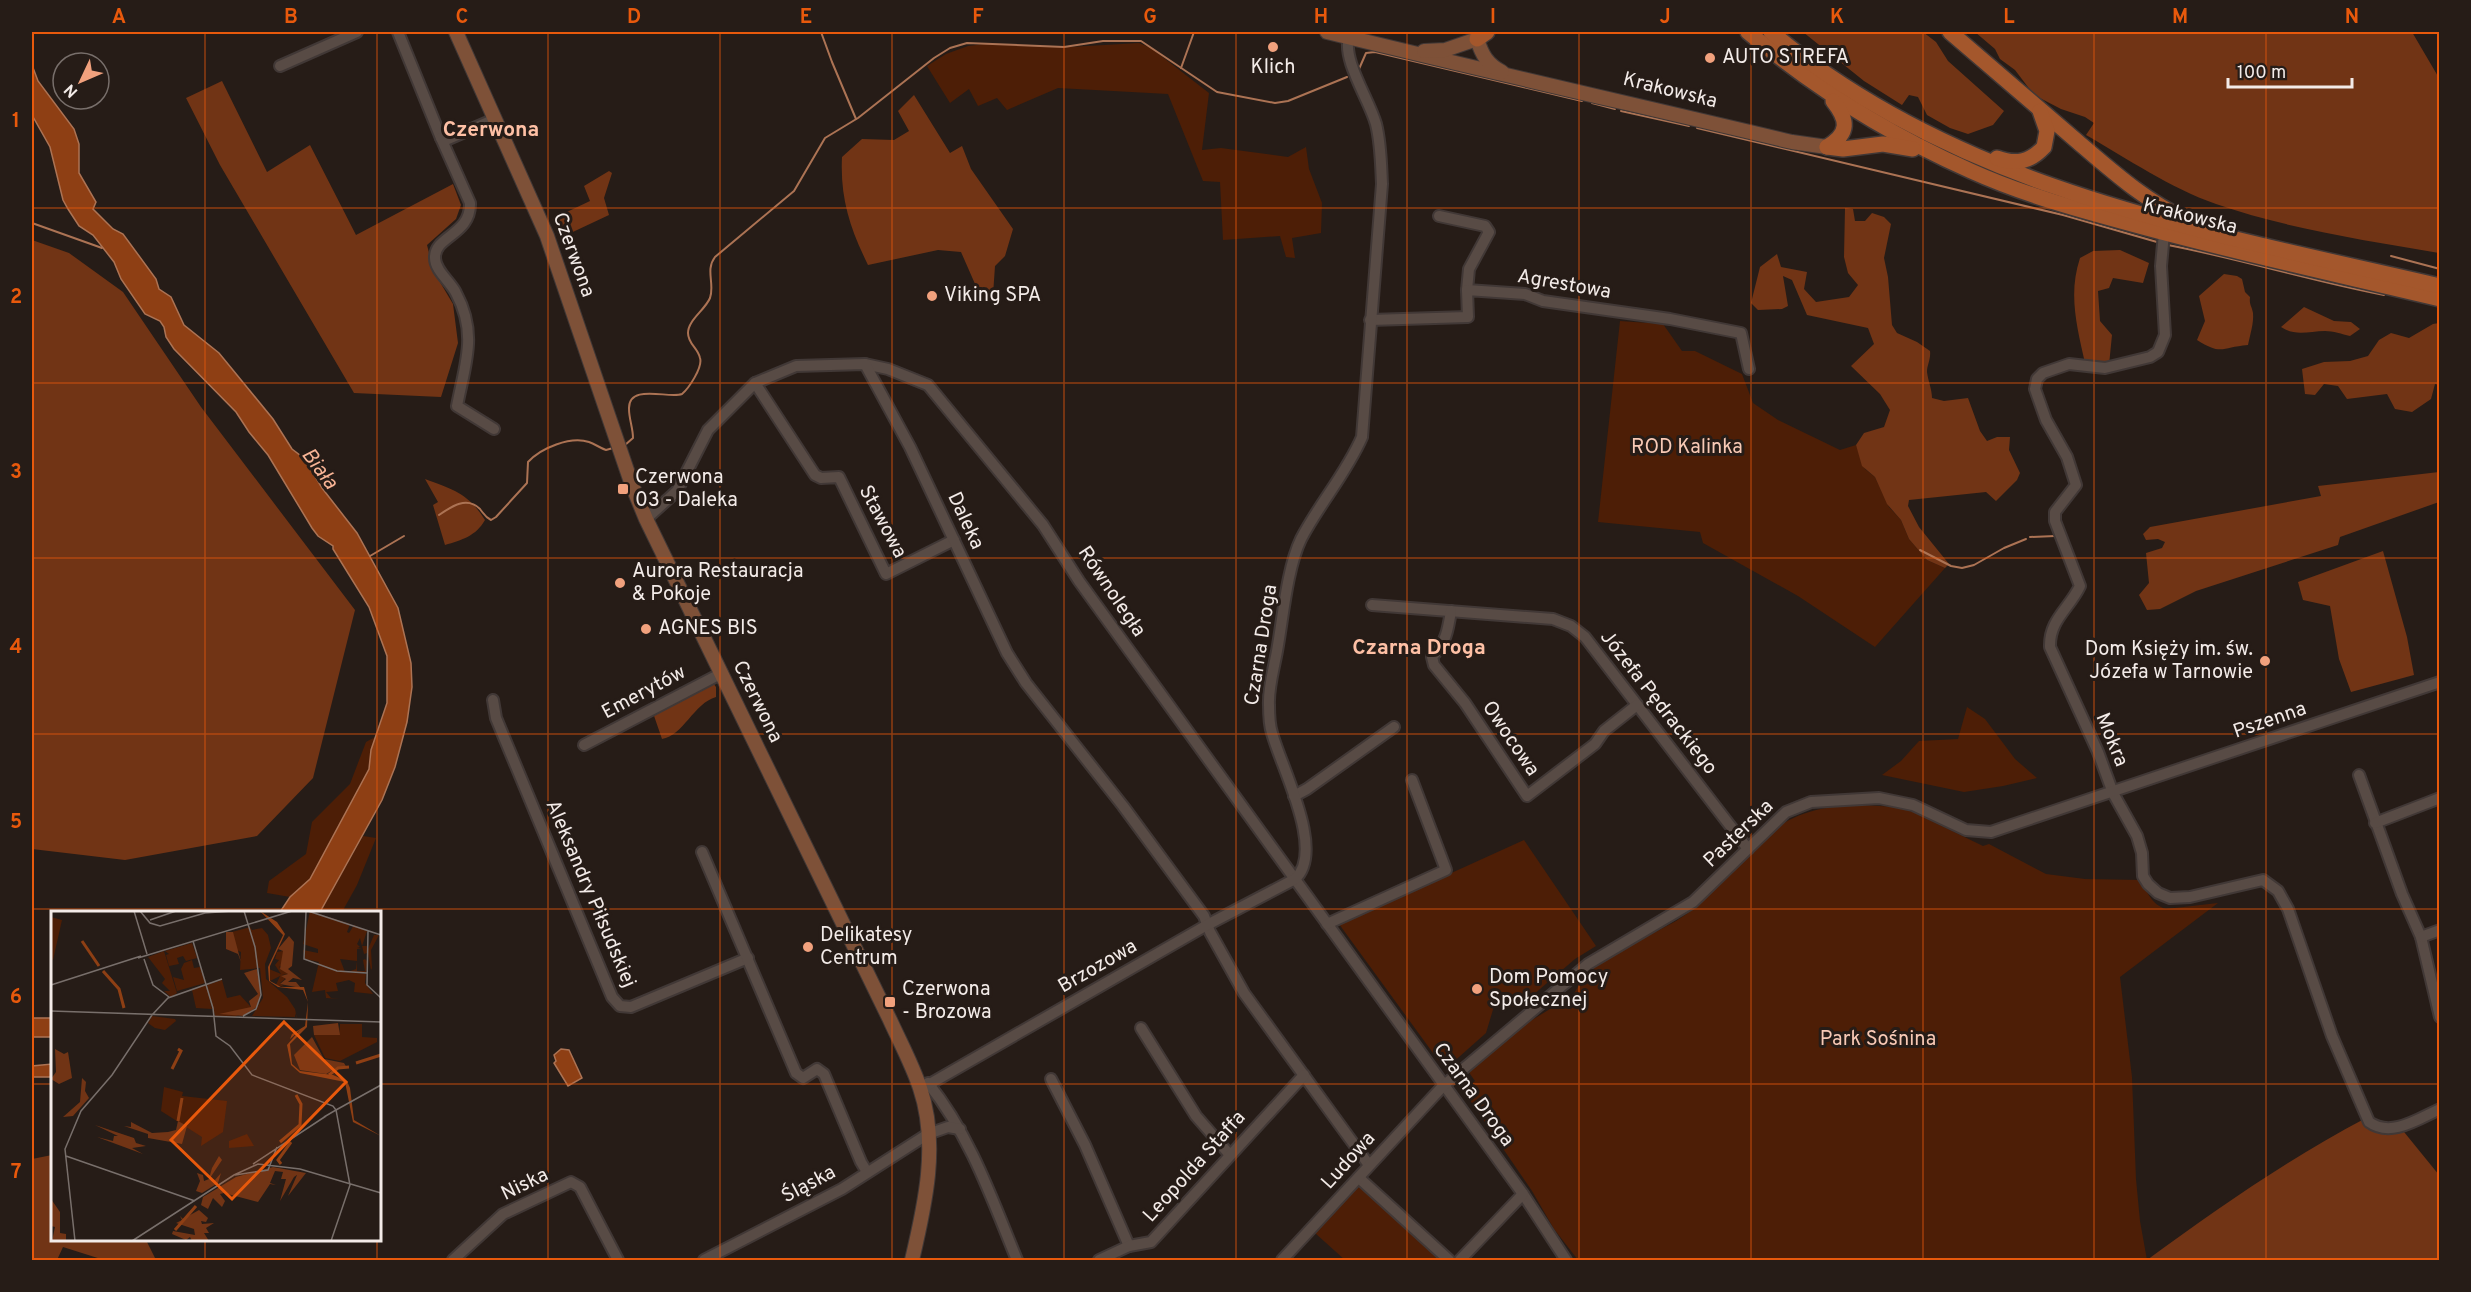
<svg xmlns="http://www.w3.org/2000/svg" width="2471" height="1292" font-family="Overpass,sans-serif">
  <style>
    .green { fill: #4d1e06 }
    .forest { fill: #713415 }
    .water { fill: #8e3f14; stroke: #ac7354; stroke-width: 1.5 }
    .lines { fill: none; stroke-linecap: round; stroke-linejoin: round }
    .stream { stroke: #ac7354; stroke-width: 2 }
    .street-casing { stroke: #413836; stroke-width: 14 }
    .secondary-casing { stroke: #413836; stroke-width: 16 }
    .primary-casing { stroke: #413836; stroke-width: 18 }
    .street { stroke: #584b45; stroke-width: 10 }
    .secondary { stroke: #7e5138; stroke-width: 14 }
    .primary { stroke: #a4572c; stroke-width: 15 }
    .grid { fill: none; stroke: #e8590c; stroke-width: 1.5; stroke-opacity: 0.55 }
    .poi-dot { fill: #f1a17d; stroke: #261c17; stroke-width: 2 }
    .labels { text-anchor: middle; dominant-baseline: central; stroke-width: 6; stroke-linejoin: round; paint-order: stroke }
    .poi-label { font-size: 20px; fill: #f3ebe8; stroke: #261c17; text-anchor: start }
    .street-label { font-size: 20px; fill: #f3ebe8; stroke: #261c17 }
    .park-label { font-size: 20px; fill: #f8c9b5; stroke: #261c17 }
    .neighbourhood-label { font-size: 21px; font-weight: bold; fill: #fec0a5; stroke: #261c17 }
    .water-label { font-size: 21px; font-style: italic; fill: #f8b495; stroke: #261c17 }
    .inset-river { fill: none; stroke: #8e3f14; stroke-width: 3 }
    .inset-road { fill: none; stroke: #786f6b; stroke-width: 1.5 }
    .view { fill: #e8590c; fill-opacity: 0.15; stroke: #e8590c; stroke-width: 3 }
    .inset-edge { fill: none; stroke: #f3ebe8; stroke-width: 3 }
    .neatline { fill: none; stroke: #e8590c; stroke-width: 2 }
    .grid-label { font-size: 20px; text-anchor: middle; font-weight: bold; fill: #e8590c }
  </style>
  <rect width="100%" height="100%" fill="#261c17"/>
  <!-- green -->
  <g class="green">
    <path d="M1139 43 1151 48 1209 93 1202 150 1221 148 1288 157 1306 147 1309 169 1322 203 1321 233 1292 238 1295 258 1286 257 1280 236 1223 240 1220 182 1203 181 1168 94 1058 88 1007 110 997 98 978 106 969 89 950 103 927 66 946 54 968 46 985 44 1070 47Z"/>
    <path d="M1620 321 1663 324 1682 351H1695L1742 374 1753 403 1778 420 1840 450 1856 445 1865 469 1875 477 1889 507 1901 520 1909 539 1927 560 1945 568 1875 647 1798 596 1703 543 1700 532 1598 522Z"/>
    <path d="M1967 707 1985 719 2015 759 2037 778 2003 786 1964 792 1882 775 1901 761 1919 741 1958 739Z"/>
    <path d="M375 737 369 769 347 811 310 879 290 897 267 893 269 881 306 854 312 822 350 784 366 742Z"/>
    <path d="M1862 805 1896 807 1913 812 1983 846 1989 844 2046 874 2085 879 2141 880C2147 892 2152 905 2166 909L2218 903 2120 977 2132 1077 2136 1179 2140 1221 2147 1260H1578L1554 1229 1532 1191 1463 1090 1475 1081 1468 1071 1527 1023 1573 995 1586 974 1609 957 1676 921 1697 907 1784 823C1810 808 1833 806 1862 805Z"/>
    <path d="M363 836 376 838 357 885 342 912H320Z"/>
    <path d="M1524 840 1596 946 1575 959 1518 1008 1495 1003 1486 1033 1450 1065 1441 1064 1339 924Z"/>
    <path d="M1359 1185 1442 1260H1345L1315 1233Z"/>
  </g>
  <!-- forest -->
  <g class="forest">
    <path d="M1803 32H1923L1936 42 1948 61 2004 111 1993 125 1968 134 1950 128 1927 115 1918 97 1909 95 1902 105 1864 81Z"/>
    <path d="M1975 32H2412L2439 78V253C2365 240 2288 229 2216 204 2170 188 2128 159 2086 135L2094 123 2085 117 2061 109 2034 95 2015 70 2000 59 1995 49Z"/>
    <path d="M222 81 267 172 310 145 356 235 453 184 461 205 456 219 427 245 434 272 453 304 458 343 441 397 354 393 220 165 186 98Z"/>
    <path d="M914 95 950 153 962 146 971 169 1013 229 1005 256 995 266 993 295 979 293 961 252 938 250 868 265C850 228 840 198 842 157L862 139 894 140 909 131 898 111Z"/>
    <path d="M609 171 612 173 604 198 609 215 560 238 552 219 590 201 584 186Z"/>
    <path d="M1845 208 1853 209 1855 221H1865L1872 213 1884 217 1891 224 1884 258 1888 277 1892 325 1897 333 1917 342 1930 351C1931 359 1927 365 1927 372 1928 381 1932 389 1932 398L1944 401 1968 398 1980 431 1987 441 1997 437H2010L2009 450 2020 473 2017 480 1996 501 1986 492 1909 500 1908 506 1919 527 1949 564 1945 568 1927 560 1909 539 1901 520 1887 504 1875 477 1862 466 1856 445 1864 433 1884 427 1890 410 1880 394 1851 366 1874 344 1868 328 1807 315 1792 280 1783 276 1788 306 1782 309 1758 310 1751 303 1760 267 1777 254 1781 267 1807 272 1804 289 1816 302 1849 297 1858 285 1848 273 1844 257Z"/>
    <path d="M32 240 69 253 123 292 201 407 355 610 313 778 257 836 125 860 32 849Z"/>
    <path d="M2120 250 2149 263 2143 283 2113 278 2109 288 2098 291 2100 321 2112 335 2109 365 2085 363C2077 327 2068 294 2080 258L2093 251Z"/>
    <path d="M2224 274 2237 276 2242 279 2245 292 2250 297C2249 305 2252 306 2253 313 2254 323 2250 335 2248 345 2222 347 2222 356 2197 340L2205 321 2199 296Z"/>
    <path d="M2304 307 2334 321 2351 322 2360 329 2350 336C2342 334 2333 331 2325 331 2309 331 2296 337 2281 327Z"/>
    <path d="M2439 323V385L2435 384 2431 399 2412 412 2395 409 2387 394 2347 399 2338 386 2324 384 2315 395 2305 394 2302 369 2324 362 2350 361 2368 356 2379 340 2391 333 2409 338 2433 324Z"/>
    <path d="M2439 472V502L2340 537 2338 545 2196 591 2160 609 2147 610 2139 595 2149 583 2146 553 2162 548 2165 542 2158 539 2146 540 2143 534 2150 527 2321 496 2318 486Z"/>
    <path d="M425 479C454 490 468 493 485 520 476 536 462 540 445 545L433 505 438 502Z"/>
    <path d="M2383 551 2407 637 2414 675 2351 692 2339 659 2330 606 2303 600 2298 582Z"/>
    <path d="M711 680 716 687V697C694 703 683 736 662 739L652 710Z"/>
    <path d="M2366 1118 2369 1122 2400 1127 2439 1175V1260H2147C2218 1208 2288 1159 2366 1118Z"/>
    <path d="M52 1155V1240H146L156 1260H104L63 1247 57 1260H32V1159Z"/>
  </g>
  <!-- water -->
  <g class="water">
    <path d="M32 65 38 81 74 129 79 144V173L96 202 93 209 113 229 123 234 156 279 159 289 171 297 184 325 219 353 273 419 292 449 305 459 322 488 357 533 398 608 411 663 412 687 407 722 395 767 382 800 320 912H280L290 897 310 879 369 769 371 750 387 703V656L369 607 333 549V546L318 536 312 528 268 455 249 432 236 412 174 349 166 337 164 327 160 321 145 314 121 279 114 262 93 235 79 226 68 209 63 200 50 147 32 115Z"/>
    <rect x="32" y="1018" width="20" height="19"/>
    <path d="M561 1049 569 1050 582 1078 568 1086 554 1063 556 1061 554 1055Z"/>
    <path d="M52 1064V1077H32V1066Z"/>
  </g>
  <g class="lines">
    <!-- stream -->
    <g class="stream">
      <path d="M821 32 832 62 856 119"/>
      <path d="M1181 68 1194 32"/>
      <path d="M1359 69 1366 53 1375 52 1582 101"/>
      <path d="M1592 103 1615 109"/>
      <path d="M1621 111 1689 126"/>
      <path d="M1697 128 2063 215 2157 242"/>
      <path d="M32 223 102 248"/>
      <path d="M2168 245C2241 259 2311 281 2384 295"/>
      <path d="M2391 256 2440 269"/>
      <path d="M625 445 633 438C633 428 629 419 629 409 628 383 669 399 682 394 689 388 703 367 700 358 698 348 688 344 688 333 688 320 705 310 710 298 715 284 705 270 715 257L794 191 825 138 858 118 934 58 950 48 967 43 1064 47 1103 41H1141L1217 92 1275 103 1288 101 1347 77"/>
      <path d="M439 515C452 506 467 496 480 509 484 514 485 517 491 520L496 517 527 483 528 462C541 448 570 436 589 442 595 444 600 448 606 450L613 448"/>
      <path d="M2030 537 2055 536"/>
      <path d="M1920 550 1951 566 1962 568 1974 565 2004 548 2026 539"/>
      <path d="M370 556 404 536"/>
    </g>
    <!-- street casing -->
    <g class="street-casing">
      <g id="street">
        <path d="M398 32 441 138 446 140 495 119"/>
        <path d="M280 66 357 32"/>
        <path d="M441 138 470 203C471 235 434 236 435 258 435 271 451 282 456 293 478 334 465 364 457 406L494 429"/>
        <path d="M1439 216 1485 226 1489 232 1469 269 1467 290"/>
        <path d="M2164 233 2161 266 2165 335 2158 352 2150 357 2105 368 2069 364 2043 373 2037 379 2035 389 2046 420 2067 457 2076 485 2055 512V521L2080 586C2069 609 2049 620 2050 647L2098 752 2113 793 2137 836 2142 853 2143 876 2148 884 2158 893 2170 898 2190 897 2263 880 2278 891 2288 909 2332 1036 2369 1122C2391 1138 2418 1119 2440 1109"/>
        <path d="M1370 320 1468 317 1467 290 1525 294 1543 301 1670 319 1741 333 1749 369"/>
        <path d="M865 364 888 369 928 385 1043 525 1079 581 1523 1194 1566 1260"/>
        <path d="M755 383 815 475 821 478 839 477 886 574 954 540"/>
        <path d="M646 519 677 491 708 430 755 383 796 366 865 364 910 447 1007 653 1026 683 1123 806 1204 916 1210 932 1244 993 1369 1165"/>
        <path d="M1372 605 1553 619 1571 626 1585 637 1748 849"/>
        <path d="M1451 611C1448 630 1446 643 1432 657L1434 665 1465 703 1527 796 1595 744 1604 731 1637 705"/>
        <path d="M493 700 496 718 612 997 620 1006 631 1007 748 958"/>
        <path d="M584 745 722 673"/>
        <path d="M2359 775 2402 894 2421 937 2440 1017"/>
        <path d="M1294 796 1307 789 1394 727"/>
        <path d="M2375 823 2440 798"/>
        <path d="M702 852 796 1073 803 1078 817 1069 824 1074 861 1162 867 1172"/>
        <path d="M1327 924 1446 870 1412 780"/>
        <path d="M2421 937 2440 930"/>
        <path d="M1141 1028 1196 1116 1230 1155"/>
        <path d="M1051 1079 1085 1145 1129 1246"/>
        <path d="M928 1083C970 1135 992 1199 1017 1260"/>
        <path d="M921 1089 1207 925 1295 879C1326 851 1281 767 1272 733 1269 724 1269 715 1269 705 1268 688 1274 668 1277 651 1283 618 1287 568 1301 539 1319 504 1346 474 1362 437L1382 184C1381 164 1381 144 1376 124 1369 99 1342 60 1349 37"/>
        <path d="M1359 1178 1449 1260"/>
        <path d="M453 1260 503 1214 571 1182 580 1187 618 1260"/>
        <path d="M704 1260 842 1189 928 1134 948 1127 960 1129"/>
        <path d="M1099 1260 1129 1246 1151 1242 1304 1075"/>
        <path d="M1282 1260 1443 1086 1588 964 1693 902 1786 812 1811 802 1879 798 1913 805 1966 830 1991 832 2440 682"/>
        <path d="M1460 1260 1523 1194"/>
      </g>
    </g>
    <!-- secondary casing -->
    <g class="secondary-casing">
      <g id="secondary">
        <path d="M456 32 547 236 632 485 646 519 890 1020C900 1042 912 1064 920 1088 939 1144 925 1205 912 1260"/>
        <path d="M1327 32C1481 70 1636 105 1792 142L1827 147"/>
        <path d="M1477 39C1482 55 1487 64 1502 72"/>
        <path d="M1424 51 1445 50 1477 39"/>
      </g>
    </g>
    <!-- primary casing -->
    <g class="primary-casing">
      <g id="primary">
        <path d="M1748 32C1816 89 1890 135 1971 171 2024 195 2083 211 2139 226 2238 253 2339 275 2440 299"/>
        <path d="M1771 32C1959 190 2207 232 2440 286"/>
        <path d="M1950 32C1992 68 2035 105 2078 142 2111 170 2145 201 2185 219"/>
        <path d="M1477 39 1487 32"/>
        <path d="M1827 147 1843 149 1883 144 1913 149"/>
        <path d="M1827 147C1850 133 1848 120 1833 101"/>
        <path d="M1997 158C2016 165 2030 162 2044 147L2047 131 2040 111"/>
      </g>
    </g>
    <!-- street -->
    <use href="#street" class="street"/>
    <!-- secondary -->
    <use href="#secondary" class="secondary"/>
    <!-- primary -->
    <use href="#primary" class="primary"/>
  </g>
  <!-- grid -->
  <path class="grid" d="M205 32V912M377 32V912M548 32V1260M720 32V1260M892 32V1260M1064 32V1260M1236 32V1260M1407 32V1260M1579 32V1260M1751 32V1260M1923 32V1260M2094 32V1260M2266 32V1260M32 208H2440M32 383H2440M32 558H2440M32 734H2440M32 909H2440M32 1084H52M380 1084H2440M205 1240V1260M377 1240V1260"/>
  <!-- markers -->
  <g class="poi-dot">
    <circle cx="1273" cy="47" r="6"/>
    <circle cx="1710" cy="58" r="6"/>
    <circle cx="932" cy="296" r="6"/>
    <rect x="617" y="483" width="12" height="12" rx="3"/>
    <circle cx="620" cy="583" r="6"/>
    <circle cx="646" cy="629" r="6"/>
    <circle cx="2265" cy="661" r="6"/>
    <circle cx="808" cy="947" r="6"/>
    <circle cx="1477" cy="989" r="6"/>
    <rect x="884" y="996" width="12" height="12" rx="3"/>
  </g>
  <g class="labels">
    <!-- poi labels -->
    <g class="poi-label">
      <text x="1722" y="58">AUTO STREFA</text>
      <text x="1273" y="68" text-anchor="middle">Klich</text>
      <text x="944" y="296">Viking SPA</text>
      <text x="635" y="478">Czerwona<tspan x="635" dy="23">03 - Daleka</tspan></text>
      <text x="632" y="572">Aurora Restauracja<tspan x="632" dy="23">&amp; Pokoje</tspan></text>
      <text x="658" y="629">AGNES BIS</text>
      <text x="2253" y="650" text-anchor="end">Dom Księży im. św.<tspan x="2253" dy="23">Józefa w Tarnowie</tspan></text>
      <text x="820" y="936">Delikatesy<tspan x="820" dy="23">Centrum</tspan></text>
      <text x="1489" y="978">Dom Pomocy<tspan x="1489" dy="23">Społecznej</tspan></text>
      <text x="902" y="990">Czerwona<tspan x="902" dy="23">- Brozowa</tspan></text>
    </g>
    <!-- street labels -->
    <g class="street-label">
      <text transform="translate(1670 91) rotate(14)">Krakowska</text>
      <text transform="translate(2190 217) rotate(14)">Krakowska</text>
      <text transform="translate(573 255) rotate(70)">Czerwona</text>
      <text transform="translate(1564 285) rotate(10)">Agrestowa</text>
      <text transform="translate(965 521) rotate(65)">Daleka</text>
      <text transform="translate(882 522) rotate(62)">Stawowa</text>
      <text transform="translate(1111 592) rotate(56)">Równoległa</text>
      <text transform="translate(1262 645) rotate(-81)">Czarna Droga</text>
      <text transform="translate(644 693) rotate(-28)">Emerytów</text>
      <text transform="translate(757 702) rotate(64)">Czerwona</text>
      <text transform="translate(1658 703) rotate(52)">Józefa Pędrackiego</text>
      <text transform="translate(2270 721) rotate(-19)">Pszenna</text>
      <text transform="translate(1510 739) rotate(56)">Owocowa</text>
      <text transform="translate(2111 740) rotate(68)">Mokra</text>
      <text transform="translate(1739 834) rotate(-44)">Pasterska</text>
      <text transform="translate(590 894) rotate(67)">Aleksandry Piłsudskiej</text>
      <text transform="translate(1098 967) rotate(-30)">Brzozowa</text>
      <text transform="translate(1473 1095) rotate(54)">Czarna Droga</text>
      <text transform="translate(1349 1161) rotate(-48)">Ludowa</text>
      <text transform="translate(1195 1167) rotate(-48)">Leopolda Staffa</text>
      <text transform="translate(525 1185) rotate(-26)">Niska</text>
      <text transform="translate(809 1185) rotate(-28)">Śląska</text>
    </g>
    <!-- park labels -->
    <g class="park-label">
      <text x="1687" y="448">ROD Kalinka</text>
      <text x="1878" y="1040">Park Sośnina</text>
    </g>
    <!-- neighbourhood labels -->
    <g class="neighbourhood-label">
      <text x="491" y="130">Czerwona</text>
      <text x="1419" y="648">Czarna Droga</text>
    </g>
    <!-- water labels -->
    <g class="water-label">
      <text transform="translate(319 469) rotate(53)">Biała</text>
    </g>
  </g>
  <!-- overview -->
  <g transform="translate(51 911)">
    <rect width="330" height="330" fill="#261c17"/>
    <path d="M259 0 299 13 296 21 298 22 303 14 316 20 311 35H316L315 31 317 38 323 24H328L320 39 321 57 320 59 317 43 315 61H297L305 58 306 50 289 48 294 61 315 63 314 72 322 83 303 81 304 72 298 69 285 72 287 80 275 81 280 87 289 88 275 87 274 79 261 81 268 51 254 48 252 39 267 42V38L252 33ZM309 27 313 43 316 42V50L314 48 312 49 314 60H306V38L311 37H306L309 36 306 33ZM0 6 11 9 2 49 0 48ZM199 16 201 19 211 17 217 24 220 37 214 53 215 68 236 86 244 98 246 108 244 102V106L201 105 212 87 209 57 189 59 190 41 185 39 181 21ZM141 32 146 47 135 50 132 45 126 47 128 53 118 55 115 44 118 43 114 40ZM113 40 126 82 120 86 113 80H119L111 72 114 68 97 46ZM232 40 233 53 228 56 237 63 231 64 234 68 229 72 233 76 225 74 229 65 219 70 218 58 230 63 224 54 228 49 224 48 226 41ZM141 49 143 57 149 56 154 72 126 80 122 66 133 69 130 58 133 52ZM171 69 176 87 189 84 200 96 184 106 164 105 156 74ZM155 73 161 98 145 97 141 79ZM101 105 124 108 125 110 114 119 104 117 97 112ZM289 113H311V126L326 127V131L289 150 274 147 263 124H288ZM113 176 132 181 131 185 176 190 172 221 150 235 151 226 110 200ZM196 223 203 235 178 237V230Z" fill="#4d1e06" fill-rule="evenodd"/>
    <path d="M175 21H182L190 51 187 43 175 38ZM238 25 243 31 241 55 237 58 251 69 242 67 237 71H245L250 77 229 73 235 68 230 65 237 63 229 58 232 40 227 38ZM206 58 210 79 207 95 193 105 168 103 200 96 198 90 207 83 193 62ZM287 112 289 124H263L262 115ZM261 126 273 148 293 152 296 157 287 156 275 163 249 159 243 144ZM4 138 13 143 17 141 21 167 8 173 0 168 5 161ZM31 167 35 171 34 180 38 187 22 205 12 206 29 191ZM127 210 136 215 131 233 97 227V223L73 215 80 216V211L101 222 117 221 125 219ZM44 214 83 227 85 232 95 235 81 237 92 243 46 226 62 230 63 225H67ZM168 245 171 249 159 267 164 269 170 262 167 272 151 282 145 280 149 270 146 262 152 264 153 270 158 268 161 257ZM222 256 255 262 237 285 246 264 243 266 229 290 235 268H230L232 261 224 260 219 272 225 274 219 273 207 291 173 282 169 283 174 290 171 296 162 287 157 298 150 294 152 286 185 266ZM0 288 9 301V322L15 323V330H1L4 316 0 315ZM148 299 157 307 155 311 150 310 151 313 163 312 155 317 158 322H153L158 330H141L139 326 135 329 121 323 122 320 144 324 143 318 125 312 131 309 129 305 132 308Z" fill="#713415"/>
    <path d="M209 0 226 11 234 23 219 55V70L230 76H253L257 91 256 116 239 133 241 153 249 160 282 164 296 170 299 177 303 209 330 225 302 211 294 171 249 162 240 154 236 134 249 119 239 128 241 123 254 115 257 91 252 79 227 76 218 70 217 56 232 24Z" fill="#8e3f14"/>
    <path class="inset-river" d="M31 30 48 55M52 60 68 78 73 97M305 152 330 144M121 158 130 140 127 138M278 164 287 157 298 156M127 210 131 187M229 231 249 214 250 193 245 184M230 253 227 249 240 231M124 319 145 295"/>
    <path class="inset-road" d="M83 0 96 43M89 0 99 12 109 15 154 2 181 0M257 0 330 24M255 1 253 48 286 60 316 62M99 9 125 0M317 20 316 74 330 87M142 30 162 97 165 125 179 135 201 164 282 195 285 199 273 206M87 47 241 0M93 48 102 74 118 86M0 74 90 45M0 100 330 111M192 105 205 98 210 84 204 36 193 0M15 245 144 290M202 253 275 205M184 264 217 259 226 236M24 330 14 238 30 200 61 164 101 104 117 87 171 68M81 330 183 264 207 253 249 258 330 282M280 330 299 274 285 199 330 174"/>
    <path class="view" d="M233 111 295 171 181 288 120 229Z"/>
    <rect width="330" height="330" class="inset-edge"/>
  </g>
  <!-- border -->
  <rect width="2471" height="1292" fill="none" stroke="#261c17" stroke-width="66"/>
  <!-- north arrow -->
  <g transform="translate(81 81) rotate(226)"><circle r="28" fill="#261c17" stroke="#786f6b" stroke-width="1.5"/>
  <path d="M0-4.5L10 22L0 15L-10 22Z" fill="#f1a17d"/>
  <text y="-9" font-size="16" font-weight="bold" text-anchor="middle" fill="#f3ebe8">N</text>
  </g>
  <!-- scale -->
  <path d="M2228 78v9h124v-9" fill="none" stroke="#f3ebe8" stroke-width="3"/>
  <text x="2237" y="78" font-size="18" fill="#f3ebe8" stroke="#261c17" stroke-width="4.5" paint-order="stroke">100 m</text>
  <rect x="33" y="33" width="2405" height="1226" class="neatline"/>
  <g class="grid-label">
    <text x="119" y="23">A</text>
    <text x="291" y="23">B</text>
    <text x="462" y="23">C</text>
    <text x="634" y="23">D</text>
    <text x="806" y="23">E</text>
    <text x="978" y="23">F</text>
    <text x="1150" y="23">G</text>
    <text x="1321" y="23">H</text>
    <text x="1493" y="23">I</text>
    <text x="1665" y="23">J</text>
    <text x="1837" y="23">K</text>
    <text x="2009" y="23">L</text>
    <text x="2180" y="23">M</text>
    <text x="2352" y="23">N</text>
    <text x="16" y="127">1</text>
    <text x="16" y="303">2</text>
    <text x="16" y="478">3</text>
    <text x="16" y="653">4</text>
    <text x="16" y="828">5</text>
    <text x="16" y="1003">6</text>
    <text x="16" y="1178">7</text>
  </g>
</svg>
